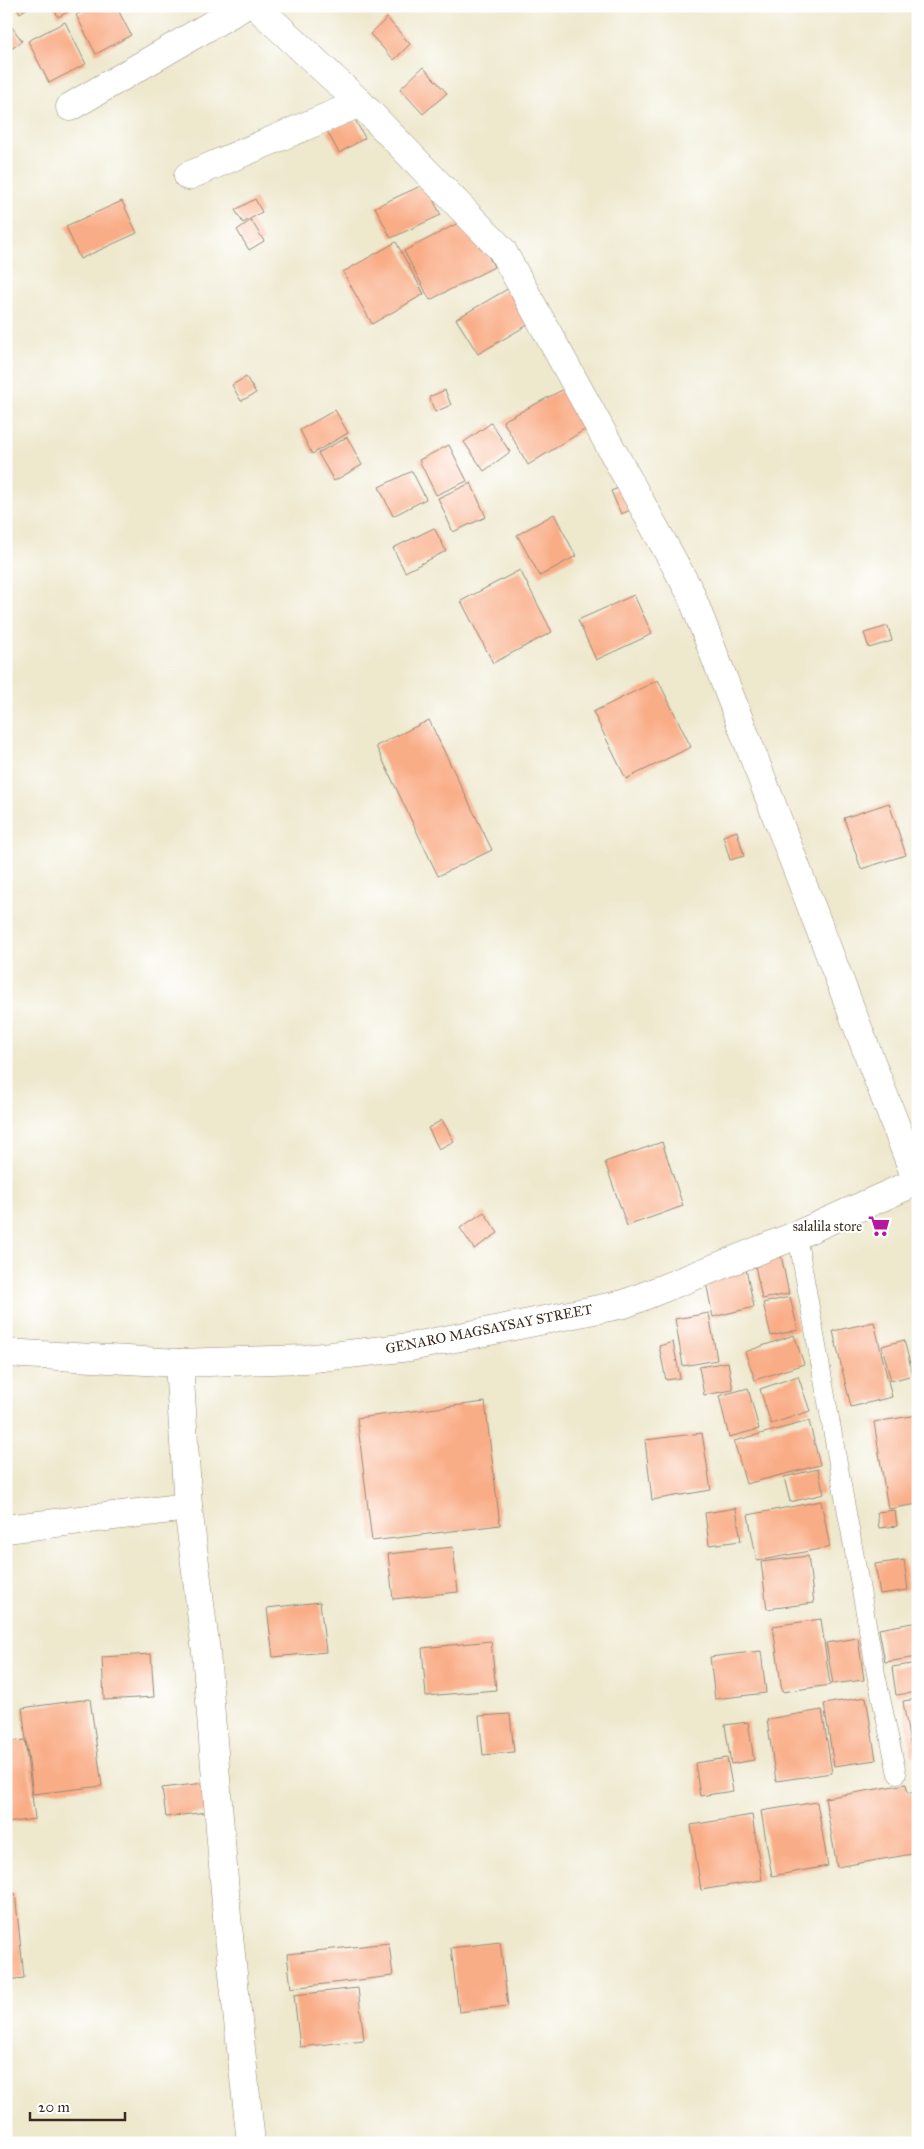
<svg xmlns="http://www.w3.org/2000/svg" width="924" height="2149" font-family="'IM FELL Great Primer',serif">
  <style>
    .building { fill: #f9ad87 }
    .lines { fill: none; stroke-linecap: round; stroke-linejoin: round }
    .service-casing { stroke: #948976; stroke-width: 19 }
    .minor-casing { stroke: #948976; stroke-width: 29 }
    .tertiary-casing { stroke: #948976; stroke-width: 29 }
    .service { stroke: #fff; stroke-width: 18 }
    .minor { stroke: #fff; stroke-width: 28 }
    .tertiary { stroke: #fff; stroke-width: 28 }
    .labels { text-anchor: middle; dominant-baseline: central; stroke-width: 4; stroke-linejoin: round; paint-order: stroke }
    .poi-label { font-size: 14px; fill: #3b2a1e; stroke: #fff; text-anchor: end }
    .street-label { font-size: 14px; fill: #3b2a1e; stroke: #fff }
  </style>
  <rect width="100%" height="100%" fill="#fff"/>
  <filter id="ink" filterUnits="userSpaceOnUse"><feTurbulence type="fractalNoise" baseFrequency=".02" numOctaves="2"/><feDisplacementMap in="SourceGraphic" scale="10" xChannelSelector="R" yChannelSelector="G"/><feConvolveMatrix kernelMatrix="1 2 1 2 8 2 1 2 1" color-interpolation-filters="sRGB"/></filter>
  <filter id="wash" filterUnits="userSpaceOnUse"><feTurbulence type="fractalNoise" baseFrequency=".0096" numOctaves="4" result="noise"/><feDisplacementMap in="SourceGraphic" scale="20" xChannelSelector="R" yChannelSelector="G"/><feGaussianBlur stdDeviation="1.12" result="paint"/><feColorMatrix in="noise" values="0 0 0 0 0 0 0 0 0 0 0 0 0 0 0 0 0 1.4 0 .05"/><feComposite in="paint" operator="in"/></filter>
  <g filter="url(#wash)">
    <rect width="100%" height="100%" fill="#eee8cd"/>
    <g id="blocks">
      <!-- building -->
      <g class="building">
        <path d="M16 6H30L20 13Z"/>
        <path d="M53 6H79L58 17Z"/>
        <path d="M92 6H116L131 35 96 54 76 15Z"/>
        <path d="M387 18 410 44 394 60 370 34Z"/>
        <path d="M6 19 22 41 6 53Z"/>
        <path d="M65 22 86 64 49 83 28 41Z"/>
        <path d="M423 67 447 93 423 114 400 89Z"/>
        <path d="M353 116 365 138 339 153 327 131Z"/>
        <path d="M425 184 441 215 391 238 375 207Z"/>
        <path d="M255 199 262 212 243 223 235 210Z"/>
        <path d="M122 201 137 233 80 259 66 226Z"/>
        <path d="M468 218 494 267 430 300 404 251Z"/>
        <path d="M251 220 264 241 249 250 237 230Z"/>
        <path d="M396 242 424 294 372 324 343 272Z"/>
        <path d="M511 287 531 323 478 354 456 319Z"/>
        <path d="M246 377 256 393 241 401 232 385Z"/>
        <path d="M566 388 589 427 528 465 503 421Z"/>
        <path d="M445 390 451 405 435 412 429 397Z"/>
        <path d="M335 410 348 433 312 454 300 430Z"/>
        <path d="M491 423 510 452 484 471 464 442Z"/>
        <path d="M347 437 362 465 334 481 318 453Z"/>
        <path d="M449 445 467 481 436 495 419 460Z"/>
        <path d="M412 471 426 499 393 516 379 487Z"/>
        <path d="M471 483 486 517 453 532 438 498Z"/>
        <path d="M621 487 631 510 621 514 611 491Z"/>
        <path d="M554 514 576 556 540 576 517 535Z"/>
        <path d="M434 528 446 551 405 572 393 548Z"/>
        <path d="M520 570 552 632 493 663 461 601Z"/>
        <path d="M634 595 652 634 596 660 578 620Z"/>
        <path d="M888 626 892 641 869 648 864 633Z"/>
        <path d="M658 680 691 747 626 779 593 712Z"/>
        <path d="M429 720 492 850 438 876 376 746Z"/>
        <path d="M889 803 906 855 861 869 844 818Z"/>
        <path d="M737 831 744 856 730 860 723 836Z"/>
        <path d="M442 1120 454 1141 439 1149 428 1128Z"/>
        <path d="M662 1142 683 1206 627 1226 605 1162Z"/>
        <path d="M484 1212 498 1233 474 1249 460 1228Z"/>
        <path d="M780 1250 789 1294 762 1299 753 1256Z"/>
        <path d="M746 1269 754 1307 713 1317 705 1277Z"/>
        <path d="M790 1297 798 1330 771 1336 763 1303Z"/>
        <path d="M709 1313 717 1360 683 1366 675 1319Z"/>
        <path d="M874 1322 892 1397 851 1407 833 1331Z"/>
        <path d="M794 1335 804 1364 755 1380 745 1352Z"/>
        <path d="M904 1340 913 1375 891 1381 882 1346Z"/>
        <path d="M673 1342 680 1378 666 1380 659 1346Z"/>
        <path d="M728 1362 733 1390 704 1395 699 1367Z"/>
        <path d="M798 1376 810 1411 771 1424 760 1389Z"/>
        <path d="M748 1388 759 1429 729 1437 719 1396Z"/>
        <path d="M485 1402 500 1525 372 1541 357 1418Z"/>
        <path d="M918 1415V1504L888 1509 874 1422Z"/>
        <path d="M809 1421 820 1465 746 1484 734 1441Z"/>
        <path d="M702 1433 711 1490 652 1500 645 1440Z"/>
        <path d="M818 1469 824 1494 790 1502 784 1477Z"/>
        <path d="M821 1501 830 1547 757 1561 748 1515Z"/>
        <path d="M736 1508 741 1541 709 1545 705 1513Z"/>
        <path d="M895 1510 897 1526 879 1528 877 1512Z"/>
        <path d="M453 1547 458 1592 393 1599 388 1554Z"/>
        <path d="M808 1556 814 1603 767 1609 761 1562Z"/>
        <path d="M904 1560 908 1590 880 1594 875 1564Z"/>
        <path d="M914 1581H918V1601L917 1602Z"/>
        <path d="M320 1602 326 1652 273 1657 267 1608Z"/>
        <path d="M821 1619 830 1685 782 1692 773 1626Z"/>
        <path d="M918 1622V1657L885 1662 879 1629Z"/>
        <path d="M858 1638 864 1680 833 1684 826 1643Z"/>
        <path d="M491 1641 496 1690 426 1696 422 1648Z"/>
        <path d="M761 1651 766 1693 715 1699 710 1657Z"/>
        <path d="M151 1654 154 1697 104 1700 102 1657Z"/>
        <path d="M918 1663V1692L896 1695 892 1667Z"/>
        <path d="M866 1697 876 1760 834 1766 824 1704Z"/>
        <path d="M90 1699 102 1786 33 1794 22 1708Z"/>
        <path d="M918 1699V1755L912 1756 903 1701Z"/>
        <path d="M822 1710 832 1773 776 1781 767 1719Z"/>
        <path d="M510 1714 514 1752 483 1755 479 1716Z"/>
        <path d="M748 1722 754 1760 731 1764 725 1725Z"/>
        <path d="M25 1740 35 1819 6 1823V1742Z"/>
        <path d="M727 1758 733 1791 700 1796 695 1763Z"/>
        <path d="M204 1783 207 1812 166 1817 162 1788Z"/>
        <path d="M906 1784 908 1793 918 1792V1853L837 1867 825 1798Z"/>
        <path d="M817 1802 828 1866 772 1876 761 1811Z"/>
        <path d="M752 1815 762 1880 701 1890 691 1825Z"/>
        <path d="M15 1893 24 1978 6 1980V1894Z"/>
        <path d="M500 1942 508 2006 459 2012 451 1948Z"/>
        <path d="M389 1943 393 1976 291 1988 287 1954Z"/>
        <path d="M358 1988 364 2040 300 2047 294 1995Z"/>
      </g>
    </g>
  </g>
  <g filter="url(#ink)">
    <use href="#blocks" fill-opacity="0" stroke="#948976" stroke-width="1"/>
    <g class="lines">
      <!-- service casing -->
      <g class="service-casing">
        <path id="service" d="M797 1235 876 1674 897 1774"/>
      </g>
      <!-- minor casing -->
      <g class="minor-casing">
        <g id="minor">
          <path d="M256 6 360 103 502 250 690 592 917 1181"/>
          <path d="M70 107 244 6"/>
          <path d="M188 176 360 103"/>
          <path d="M179 1363 188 1507 206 1652 227 1917 251 2143"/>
          <path d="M6 1529 188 1507"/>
        </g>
      </g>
      <!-- tertiary casing -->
      <g class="tertiary-casing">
        <path id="tertiary" d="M6 1353 179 1363 305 1359 410 1347 624 1304 797 1235 918 1181"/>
      </g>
      <!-- service -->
      <use href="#service" class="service"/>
      <!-- minor -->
      <use href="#minor" class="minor"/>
      <!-- tertiary -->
      <use href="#tertiary" class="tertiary"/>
    </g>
  </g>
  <!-- icons -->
  <defs>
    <g id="supermarket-bare" transform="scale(1.725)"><path d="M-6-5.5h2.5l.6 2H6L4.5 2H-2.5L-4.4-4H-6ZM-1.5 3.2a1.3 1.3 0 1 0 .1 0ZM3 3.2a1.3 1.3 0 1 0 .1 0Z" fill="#b5179e" stroke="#fff" stroke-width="2.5" paint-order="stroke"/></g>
  </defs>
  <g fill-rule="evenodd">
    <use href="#supermarket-bare" x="879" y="1226"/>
  </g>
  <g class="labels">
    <!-- poi labels -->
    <g class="poi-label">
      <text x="862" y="1226">salalila store</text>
    </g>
    <!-- street labels -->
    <g class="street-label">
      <text transform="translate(489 1329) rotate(-11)">GENARO MAGSAYSAY STREET</text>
    </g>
  </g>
  <!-- margin -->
  <rect width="924" height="2149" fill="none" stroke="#fff" stroke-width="25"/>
  <!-- scale -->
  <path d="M30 2112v8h95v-8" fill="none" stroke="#3b2a1e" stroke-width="2.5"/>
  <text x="38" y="2112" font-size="15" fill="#3b2a1e" stroke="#ffffff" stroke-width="4" paint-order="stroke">20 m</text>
</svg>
